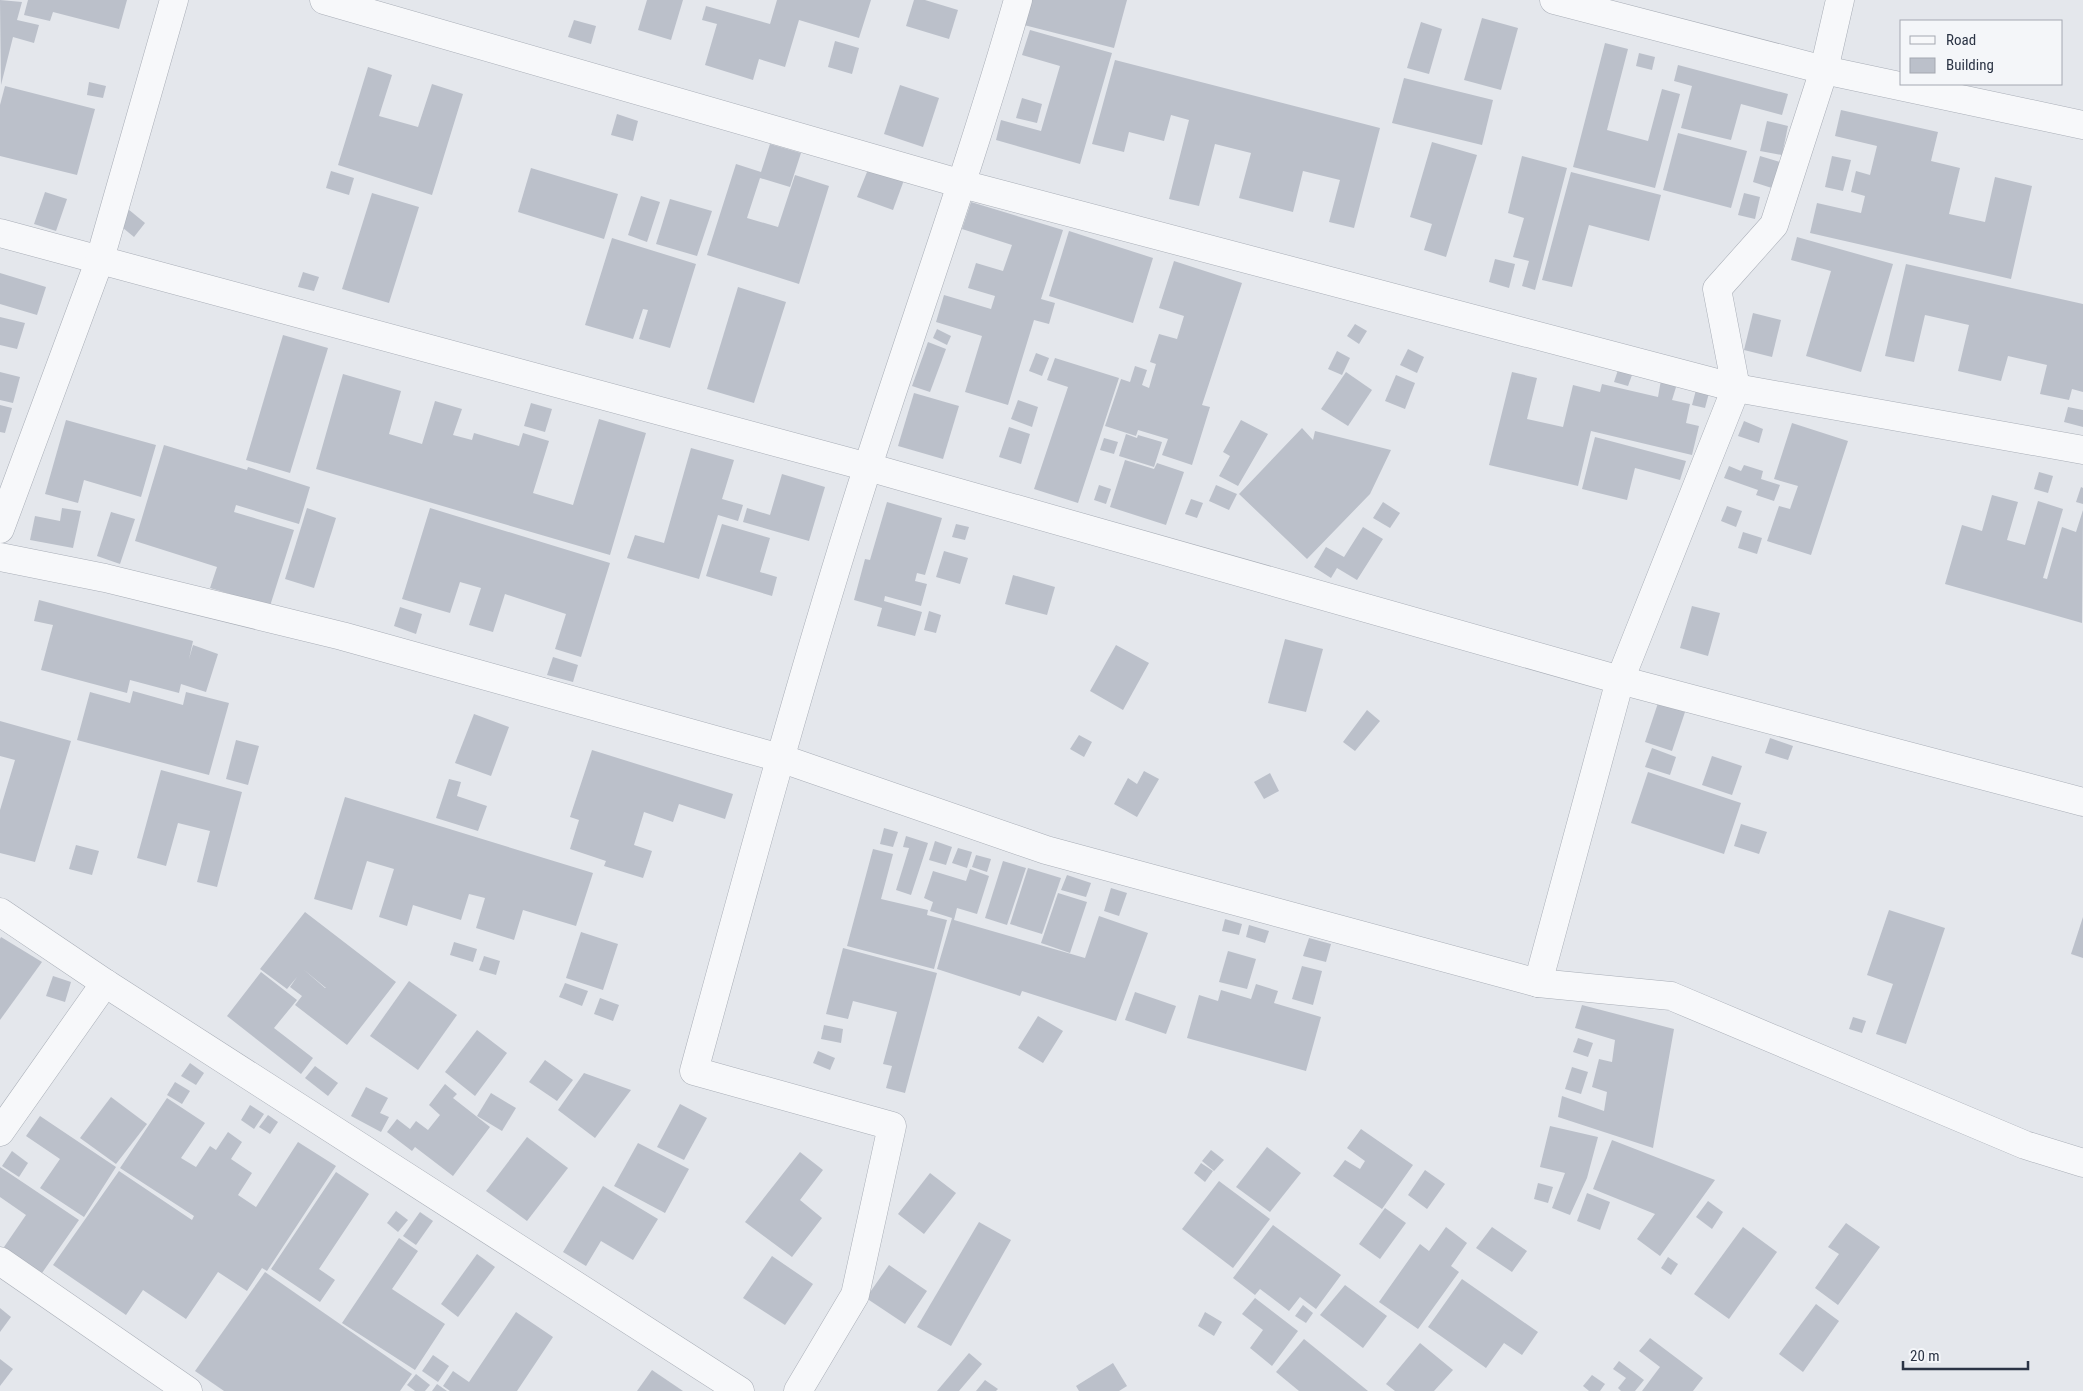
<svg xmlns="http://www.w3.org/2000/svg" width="2083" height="1391" font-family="'Roboto Condensed',sans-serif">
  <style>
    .building { fill: #bbc0ca; fill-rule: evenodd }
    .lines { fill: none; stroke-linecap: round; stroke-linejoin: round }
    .minor-casing { stroke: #a9aeb7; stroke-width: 29 }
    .minor { stroke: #f7f8fa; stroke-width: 28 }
  </style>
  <rect width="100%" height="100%" fill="#e4e7ec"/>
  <!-- building -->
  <g class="building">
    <path d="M0 0 22 2 17 20 39 25 34 43 13 37 1 85Z"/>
    <path d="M28 0H127L119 29 53 12 50 21 24 15Z"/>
    <path d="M647 0H683L671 40 638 30Z"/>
    <path d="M777 0H871L859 38 799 20 785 67 759 59 753 80 705 65 717 24 702 20 706 6 770 24Z"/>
    <path d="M914 0H925L958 10 949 39 906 26Z"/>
    <path d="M1031 0H1127L1114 48 1024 25Z"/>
    <path d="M1482 18 1518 28 1501 90 1464 80Z"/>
    <path d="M574 20 596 26 591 44 568 37Z"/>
    <path d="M1421 22 1442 29 1429 74 1407 68Z"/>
    <path d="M1030 30 1112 53 1080 164 996 140 1001 120 1041 131 1060 66 1022 55Z"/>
    <path d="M835 41 859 48 852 74 828 67Z"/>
    <path d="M1605 43 1628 49 1607 130 1648 141 1662 89 1680 94 1655 188 1573 167Z"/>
    <path d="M1639 53 1655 57 1652 70 1636 66Z"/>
    <path d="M1115 60 1380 128 1354 228 1329 222 1340 180 1303 171 1293 212 1239 198 1251 153 1215 144 1199 206 1169 199 1189 120 1171 115 1164 141 1129 132 1124 152 1092 144Z"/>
    <path d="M1678 65 1788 94 1782 115 1741 104 1731 140 1681 128 1692 86 1674 81Z"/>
    <path d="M368 67 392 75 379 116 418 127 432 84 463 94 432 195 338 165Z"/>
    <path d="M1404 78 1493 100 1482 145 1392 123Z"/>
    <path d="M89 82 106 86 103 98 87 95Z"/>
    <path d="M900 85 939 98 923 147 884 134Z"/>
    <path d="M5 86 95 109 77 175 0 156V105Z"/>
    <path d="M1022 98 1042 104 1037 123 1016 118Z"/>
    <path d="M1841 110 1938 132 1931 161 1960 168 1949 214 1985 222 1995 177 2032 186 2011 279 1810 233 1817 203 1861 213 1865 196 1851 192 1856 171 1870 175 1877 146 1835 136Z"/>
    <path d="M617 114 638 121 633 141 611 135Z"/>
    <path d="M1767 121 1788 126 1782 155 1760 151Z"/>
    <path d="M1678 133 1747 151 1731 208 1663 190Z"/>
    <path d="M1432 142 1477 155 1446 257 1424 250 1432 224 1410 217Z"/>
    <path d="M770 144 801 153 790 187 760 178 747 218 778 227 795 175 829 186 799 284 707 255 736 164 761 172Z"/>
    <path d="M1522 156 1567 168 1535 290 1522 286 1529 261 1513 257 1524 218 1508 213Z"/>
    <path d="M1760 156 1783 163 1775 189 1753 182Z"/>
    <path d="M1832 156 1851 160 1843 191 1825 187Z"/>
    <path d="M869 167 904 180 893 210 857 197Z"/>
    <path d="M531 168 618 194 604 239 518 212Z"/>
    <path d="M331 171 354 178 349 195 326 188Z"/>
    <path d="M1571 172 1661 195 1649 241 1589 225 1572 287 1542 280Z"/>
    <path d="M45 192 67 199 56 231 34 224Z"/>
    <path d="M372 193 419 207 389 303 342 289Z"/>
    <path d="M1744 193 1760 197 1755 219 1738 215Z"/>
    <path d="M641 196 660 202 647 242 628 235Z"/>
    <path d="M670 199 712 211 697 256 656 244Z"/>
    <path d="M971 202 1063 230 1041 299 1055 303 1049 324 1034 320 1008 405 965 392 982 336 936 322 944 295 991 309 995 296 968 288 976 263 1003 271 1012 245 962 229Z"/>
    <path d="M128 209 145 223 134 237 117 223Z"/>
    <path d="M1069 231 1153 258 1133 323 1049 296Z"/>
    <path d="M1797 237 1893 264 1861 372 1806 356 1831 271 1791 260Z"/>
    <path d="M612 238 696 264 670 348 639 339 648 310 643 309 633 339 585 325Z"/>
    <path d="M1495 259 1515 264 1509 288 1489 282Z"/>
    <path d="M1174 261 1242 283 1202 405 1210 407 1192 465 1162 455 1168 439 1138 430 1136 436 1105 426 1121 379 1130 382 1135 366 1147 370 1142 385 1149 388 1156 364 1150 362 1159 334 1177 339 1184 316 1159 308Z"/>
    <path d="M1906 264 2083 304V392L2072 389 2069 400 2040 394 2047 365 2008 356 2001 381 1958 371 1969 325 1925 315 1914 362 1885 356Z"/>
    <path d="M303 272 319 277 314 291 298 287Z"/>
    <path d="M0 273 46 287 37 315 0 304Z"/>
    <path d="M738 287 786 302 754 403 707 389Z"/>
    <path d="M1753 313 1781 320 1772 357 1744 350Z"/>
    <path d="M0 317 25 323 17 349 0 345Z"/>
    <path d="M1355 324 1367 331 1359 344 1347 336Z"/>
    <path d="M937 329 951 336 947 345 933 338Z"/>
    <path d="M283 335 328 348 290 473 246 460Z"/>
    <path d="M928 342 946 349 930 392 912 386Z"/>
    <path d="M1408 349 1424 357 1417 373 1400 365Z"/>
    <path d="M1337 351 1350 358 1342 375 1328 369Z"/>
    <path d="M1036 353 1049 358 1042 376 1029 371Z"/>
    <path d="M1055 358 1119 378 1078 503 1034 489 1068 387 1047 380Z"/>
    <path d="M1618 370 1632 375 1628 386 1614 382Z"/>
    <path d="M0 372 20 377 13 403 0 400Z"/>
    <path d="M1346 372 1372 390 1348 426 1321 409Z"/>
    <path d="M1512 372 1537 378 1527 419 1563 427 1573 385 1600 392 1602 384 1658 397 1661 380 1677 384 1672 400 1690 404 1686 423 1699 426 1692 455 1591 431 1578 486 1489 465Z"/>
    <path d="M343 374 401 391 389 434 422 444 435 401 462 409 453 435 472 440 474 433 519 446 523 433 549 441 533 493 573 505 599 419 646 433 610 555 316 469Z"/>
    <path d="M1396 375 1415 383 1405 409 1385 401Z"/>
    <path d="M1696 390 1709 393 1705 408 1692 405Z"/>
    <path d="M914 393 959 406 943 459 898 446Z"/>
    <path d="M1018 400 1038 407 1032 427 1011 419Z"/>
    <path d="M531 403 552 409 545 432 524 426Z"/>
    <path d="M0 405 12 408 5 433 0 432Z"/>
    <path d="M2068 407 2083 410V427L2064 422Z"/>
    <path d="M66 420 156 445 141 497 84 480 78 503 45 494Z"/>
    <path d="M1241 420 1268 434 1238 486 1219 476 1230 456 1223 452Z"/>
    <path d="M1744 421 1763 429 1759 443 1738 436Z"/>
    <path d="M1792 423 1848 441 1811 555 1767 541 1779 506 1790 509 1798 486 1774 479Z"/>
    <path d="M1009 427 1030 434 1021 464 999 457Z"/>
    <path d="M1302 428 1313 440 1315 431 1391 450 1370 494 1307 559 1239 494Z"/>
    <path d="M1126 434 1137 438 1138 435 1162 442 1154 467 1119 456Z"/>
    <path d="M1595 437 1686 461 1680 480 1635 468 1627 500 1582 489Z"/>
    <path d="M1104 438 1118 442 1114 454 1100 450Z"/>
    <path d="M164 445 247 470 248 467 310 487 299 524 236 505 234 512 294 530 270 606 210 588 217 567 135 541Z"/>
    <path d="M691 448 734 460 722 499 743 505 738 521 718 515 699 579 627 558 635 535 664 543Z"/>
    <path d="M1125 460 1154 469 1157 463 1184 472 1166 525 1110 507Z"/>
    <path d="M1744 465 1763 471 1761 479 1780 485 1774 501 1756 495 1758 490 1724 478 1729 466 1741 471Z"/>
    <path d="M2039 472 2053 476 2048 493 2034 489Z"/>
    <path d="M782 474 825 487 809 541 743 522 747 508 770 515Z"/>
    <path d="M1099 485 1111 489 1106 504 1094 500Z"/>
    <path d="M1216 485 1237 494 1229 510 1209 501Z"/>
    <path d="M2081 487 2083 488V504L2076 502Z"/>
    <path d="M1992 495 2018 502 2007 540 2025 545 2038 501 2063 509 2043 578 2047 579 2062 527 2076 532 2083 510 2082 623 1945 584 1962 525 1982 531Z"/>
    <path d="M1191 499 1203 503 1197 518 1185 514Z"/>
    <path d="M887 502 942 518 925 575 917 573 915 581 927 584 921 606 885 596 884 601 922 612 915 636 877 626 882 608 854 600 865 559 870 560Z"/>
    <path d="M1383 502 1400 513 1390 528 1373 518Z"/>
    <path d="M1727 506 1742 511 1736 527 1721 521Z"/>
    <path d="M62 508 81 511 73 548 30 540 35 516 60 521Z"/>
    <path d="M307 508 336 518 314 588 285 579Z"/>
    <path d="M430 508 610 563 581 657 555 649 566 614 505 594 493 632 469 625 481 588 460 582 450 613 402 599Z"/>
    <path d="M111 512 135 519 120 564 97 556Z"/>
    <path d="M722 524 770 538 760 572 777 577 772 596 706 576Z"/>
    <path d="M956 524 969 527 965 540 952 537Z"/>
    <path d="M1363 527 1383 539 1357 580 1337 568 1331 578 1314 567 1326 547 1344 557Z"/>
    <path d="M1743 532 1762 538 1757 554 1738 548Z"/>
    <path d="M944 551 968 558 960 584 936 577Z"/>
    <path d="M1013 575 1055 587 1047 615 1005 604Z"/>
    <path d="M39 600 193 641 189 659 193 645 218 654 206 692 181 684 179 693 130 680 127 693 41 670 53 625 34 621Z"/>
    <path d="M1692 606 1720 613 1708 656 1680 648Z"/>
    <path d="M400 607 422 614 416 634 394 626Z"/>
    <path d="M929 611 941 615 936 633 924 630Z"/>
    <path d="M1285 639 1323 649 1306 712 1268 703Z"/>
    <path d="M1116 645 1149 663 1123 710 1090 691Z"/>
    <path d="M553 657 578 665 573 682 547 675Z"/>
    <path d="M133 691 183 705 186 692 229 703 209 775 77 740 90 692 130 703Z"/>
    <path d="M1658 703 1685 712 1672 751 1645 742Z"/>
    <path d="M1367 710 1380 721 1355 751 1343 742Z"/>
    <path d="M474 714 509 727 491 776 455 763Z"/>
    <path d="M0 721 71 741 35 862 0 853V810L15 760 0 756Z"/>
    <path d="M1079 735 1092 742 1084 757 1070 749Z"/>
    <path d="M1770 738 1793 746 1788 760 1765 753Z"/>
    <path d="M236 740 259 746 248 785 226 779Z"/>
    <path d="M1652 748 1676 757 1670 775 1645 767Z"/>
    <path d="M592 750 733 794 725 819 679 804 673 822 644 812 634 845 652 851 643 878 604 866 606 861 570 849 579 820 570 817Z"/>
    <path d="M1712 756 1742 766 1732 795 1702 785Z"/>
    <path d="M161 770 242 792 217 887 197 882 210 831 178 823 166 866 137 858Z"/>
    <path d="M1144 771 1159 779 1137 817 1114 804 1128 778 1137 784Z"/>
    <path d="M1648 772 1741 803 1724 854 1631 823Z"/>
    <path d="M1270 773 1279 791 1264 799 1254 782Z"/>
    <path d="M449 779 461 782 457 796 487 806 478 831 436 818Z"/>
    <path d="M345 797 593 873 576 926 523 910 514 940 476 928 485 898 469 894 461 920 413 905 407 926 379 917 394 869 367 861 352 910 314 899Z"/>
    <path d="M1741 824 1767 832 1759 854 1734 846Z"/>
    <path d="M884 828 898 832 893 847 880 844Z"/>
    <path d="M906 836 928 843 911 895 896 890 909 848 903 847Z"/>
    <path d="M935 841 952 847 946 865 929 860Z"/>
    <path d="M76 845 99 851 92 875 69 869Z"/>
    <path d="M958 848 972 852 967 868 952 863Z"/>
    <path d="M873 849 893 854 881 899 928 910 927 915 947 920 934 969 847 946Z"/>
    <path d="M976 855 991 859 987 872 972 867Z"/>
    <path d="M1003 861 1026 868 1007 925 985 918Z"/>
    <path d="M1028 868 1061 878 1042 934 1010 924Z"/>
    <path d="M970 869 989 876 977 914 957 908 954 920 1085 958 1099 916 1148 933 1116 1021 1022 991 1020 996 937 969 952 918 930 911 933 902 924 898 933 871 966 881Z"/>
    <path d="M1067 875 1091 883 1086 897 1061 890Z"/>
    <path d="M1111 888 1127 893 1119 916 1104 911Z"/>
    <path d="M1058 893 1087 902 1070 953 1041 943Z"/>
    <path d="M1889 910 1945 928 1906 1044 1876 1034 1893 984 1867 975Z"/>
    <path d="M305 912 396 982 347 1045 295 1005 302 996 290 987 297 977 287 989 260 969ZM303 969 326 988H325Z"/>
    <path d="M2083 917V958L2071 954Z"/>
    <path d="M1225 919 1242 924 1239 935 1222 931Z"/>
    <path d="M1249 925 1269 931 1265 943 1246 937Z"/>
    <path d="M581 932 618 944 603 990 566 978Z"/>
    <path d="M1 937 42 962 0 1020V939Z"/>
    <path d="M1309 938 1331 944 1326 962 1303 956Z"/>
    <path d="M454 942 477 949 473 962 450 955Z"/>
    <path d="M843 948 937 973 905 1093 886 1088 892 1066 883 1064 897 1012 853 1001 848 1019 826 1014Z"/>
    <path d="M1228 951 1256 959 1247 989 1219 982Z"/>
    <path d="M484 956 500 961 496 975 479 970Z"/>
    <path d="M1302 966 1322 971 1313 1005 1292 999Z"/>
    <path d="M261 972 297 1000 274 1028 313 1058 301 1074 227 1016Z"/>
    <path d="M53 976 71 982 65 1002 46 996Z"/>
    <path d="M409 981 457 1015 418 1070 370 1036Z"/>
    <path d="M565 983 588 991 582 1006 559 997Z"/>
    <path d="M1256 984 1278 991 1274 1003 1321 1017 1306 1071 1187 1038 1199 995 1218 1001 1221 990 1251 999Z"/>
    <path d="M1135 992 1176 1006 1166 1034 1125 1020Z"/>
    <path d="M600 998 619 1005 613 1021 594 1014Z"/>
    <path d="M1582 1005 1674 1029 1653 1148 1558 1117 1562 1096 1604 1111 1607 1092 1592 1087 1599 1059 1612 1062 1615 1040 1575 1028Z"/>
    <path d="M1038 1016 1063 1031 1043 1063 1018 1048Z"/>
    <path d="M1853 1017 1866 1021 1862 1033 1849 1029Z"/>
    <path d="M824 1025 843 1029 841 1043 821 1039Z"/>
    <path d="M477 1030 507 1053 475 1096 445 1072Z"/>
    <path d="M1578 1038 1593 1043 1588 1057 1573 1052Z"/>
    <path d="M818 1051 835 1058 830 1070 813 1063Z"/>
    <path d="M545 1060 573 1080 557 1101 529 1082Z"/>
    <path d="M190 1063 204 1073 196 1085 181 1076Z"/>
    <path d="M315 1066 338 1083 328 1096 305 1078Z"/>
    <path d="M1572 1067 1588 1072 1581 1094 1565 1089Z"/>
    <path d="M584 1073 631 1090 595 1138 558 1110Z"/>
    <path d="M175 1082 190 1091 182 1104 167 1095Z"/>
    <path d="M445 1084 457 1094 453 1098 490 1127 453 1176 415 1147 412 1151 387 1132 397 1119 410 1129 416 1121 428 1130 440 1115 429 1105Z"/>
    <path d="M366 1087 388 1098 380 1113 389 1117 381 1132 351 1116Z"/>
    <path d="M491 1093 516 1108 502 1131 477 1116Z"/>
    <path d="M111 1097 147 1124 116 1164 80 1138Z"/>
    <path d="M167 1098 205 1123 181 1158 196 1167 210 1146 216 1150 228 1132 242 1142 231 1159 252 1173 238 1195 256 1207 298 1142 336 1166 267 1271 262 1268 247 1291 218 1272 186 1319 143 1290 126 1315 53 1265 119 1171 192 1220 194 1216 120 1168Z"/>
    <path d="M680 1104 707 1118 684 1160 657 1147Z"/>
    <path d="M250 1105 264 1114 254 1129 241 1120Z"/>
    <path d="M268 1115 278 1122 270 1134 259 1127Z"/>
    <path d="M40 1116 116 1167 84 1217 40 1188 60 1159 26 1136Z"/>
    <path d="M1550 1126 1598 1137 1587 1178 1570 1215 1552 1208 1565 1173 1540 1167Z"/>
    <path d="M1361 1129 1413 1165 1382 1209 1333 1176 1345 1160 1360 1169 1365 1161 1347 1148Z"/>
    <path d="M527 1137 568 1168 527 1221 486 1191Z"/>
    <path d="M1612 1140 1715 1180 1660 1256 1637 1239 1655 1214 1593 1189Z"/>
    <path d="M638 1143 689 1169 665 1213 614 1186Z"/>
    <path d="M1267 1147 1301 1173 1270 1212 1236 1187Z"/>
    <path d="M1211 1150 1224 1160 1214 1171 1202 1161Z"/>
    <path d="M12 1151 28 1163 19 1177 2 1166Z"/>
    <path d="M800 1152 823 1170 800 1200 822 1218 792 1257 745 1222Z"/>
    <path d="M1201 1163 1213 1171 1205 1182 1194 1173Z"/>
    <path d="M0 1167 79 1220 42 1273 4 1247 26 1215 0 1197Z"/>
    <path d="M1425 1170 1445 1184 1427 1209 1408 1195Z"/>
    <path d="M336 1172 369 1194 319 1269 335 1280 320 1302 271 1269Z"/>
    <path d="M930 1173 956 1193 924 1234 898 1214Z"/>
    <path d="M1219 1181 1270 1219 1233 1268 1182 1229Z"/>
    <path d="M1538 1183 1553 1187 1548 1203 1534 1199Z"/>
    <path d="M603 1186 658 1219 633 1260 601 1241 586 1266 563 1252Z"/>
    <path d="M1587 1193 1610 1202 1600 1230 1577 1221Z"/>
    <path d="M1708 1201 1723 1212 1712 1229 1696 1217Z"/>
    <path d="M1385 1208 1406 1223 1380 1259 1359 1244Z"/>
    <path d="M396 1211 408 1220 398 1232 387 1223Z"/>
    <path d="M420 1212 433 1221 416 1245 403 1236Z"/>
    <path d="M979 1222 1011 1240 951 1346 917 1327Z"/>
    <path d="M1846 1223 1880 1247 1838 1305 1815 1288 1839 1254 1828 1247Z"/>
    <path d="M1273 1225 1341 1275 1316 1309 1300 1297 1289 1311 1260 1289 1255 1295 1233 1278Z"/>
    <path d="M1446 1227 1467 1243 1451 1266 1459 1272 1418 1329 1379 1302 1420 1244 1429 1251Z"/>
    <path d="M1492 1227 1527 1251 1512 1272 1476 1248Z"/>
    <path d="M1743 1227 1777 1252 1729 1319 1694 1294Z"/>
    <path d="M399 1238 418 1251 392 1289 445 1324 415 1370 342 1323Z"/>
    <path d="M477 1254 495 1267 458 1317 441 1304Z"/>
    <path d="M772 1256 813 1284 785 1325 743 1298Z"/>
    <path d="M1668 1257 1678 1264 1671 1275 1661 1268Z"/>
    <path d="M889 1265 927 1291 905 1324 866 1298Z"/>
    <path d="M265 1272 412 1374 400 1391H224L195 1371Z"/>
    <path d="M1462 1279 1538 1332 1522 1355 1504 1343 1486 1368 1428 1327Z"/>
    <path d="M1345 1285 1387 1316 1363 1348 1320 1315Z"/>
    <path d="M1255 1298 1298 1331 1272 1366 1250 1348 1263 1330 1242 1314Z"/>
    <path d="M1816 1304 1839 1321 1803 1372 1779 1354Z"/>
    <path d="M1303 1305 1313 1313 1306 1323 1295 1316Z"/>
    <path d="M0 1308 11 1317 0 1332Z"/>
    <path d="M516 1312 553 1337 517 1391H450L443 1386 453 1371 469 1382Z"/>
    <path d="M1205 1312 1222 1322 1214 1336 1198 1326Z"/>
    <path d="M1650 1338 1703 1378 1693 1391H1642L1660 1367 1639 1351Z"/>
    <path d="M1304 1339 1368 1391H1299L1276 1372Z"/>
    <path d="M1420 1343 1453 1370 1434 1391H1395L1386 1384Z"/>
    <path d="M969 1353 982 1364 959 1391H937Z"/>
    <path d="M433 1355 449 1366 438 1382 422 1371Z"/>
    <path d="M0 1359 13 1369 0 1386Z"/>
    <path d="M1619 1361 1644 1380 1635 1391H1621L1618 1388 1626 1378 1613 1369Z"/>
    <path d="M1113 1363 1127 1386 1119 1391H1079L1076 1386Z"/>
    <path d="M652 1370 683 1391H637Z"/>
    <path d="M416 1374 430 1385 425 1391H415L407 1385Z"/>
    <path d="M1592 1375 1605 1384 1600 1391H1589L1583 1386Z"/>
    <path d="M985 1380 998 1389 996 1391H976Z"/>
    <path d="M437 1384 447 1391H432Z"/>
  </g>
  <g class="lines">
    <!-- minor casing -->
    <g class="minor-casing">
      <g id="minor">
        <path d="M324 0 962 184 1736 388 2083 450"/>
        <path d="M1554 0 1824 70 2083 125"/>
        <path d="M0 233 868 467 1620 680 2083 802"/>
        <path d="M0 529 100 259 174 0"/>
        <path d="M0 557 105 578 342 636 780 758 1046 850 1538 983 1671 996 2025 1145 2083 1163"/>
        <path d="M0 912 105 983 740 1391"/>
        <path d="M1538 983 1620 680 1736 388 1717 289 1774 225 1824 70 1840 0"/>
        <path d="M0 1132 105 983"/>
        <path d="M0 1261 188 1391"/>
        <path d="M798 1391 855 1295 892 1126 694 1071C749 869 804 666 868 466 918 311 973 157 1018 0"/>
      </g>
    </g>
    <!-- minor -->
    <use href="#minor" class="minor"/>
  </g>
  <!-- legend -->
  <rect x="1900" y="20" width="162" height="65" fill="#f4f6f9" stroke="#a4a8b1"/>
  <rect x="1910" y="36" width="25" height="8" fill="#f7f8fa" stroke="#a4a8b1"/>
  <text x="1946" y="45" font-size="15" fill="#2b3445">Road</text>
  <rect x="1910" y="58" width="25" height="15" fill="#bbc0ca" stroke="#a4a8b1"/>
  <text x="1946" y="70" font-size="15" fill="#2b3445">Building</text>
  <!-- scale -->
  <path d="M1903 1361v8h125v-8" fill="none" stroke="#2b3445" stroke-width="2.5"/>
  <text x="1910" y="1361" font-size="15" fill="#2b3445" stroke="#f4f6f9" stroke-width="4" paint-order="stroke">20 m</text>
</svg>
